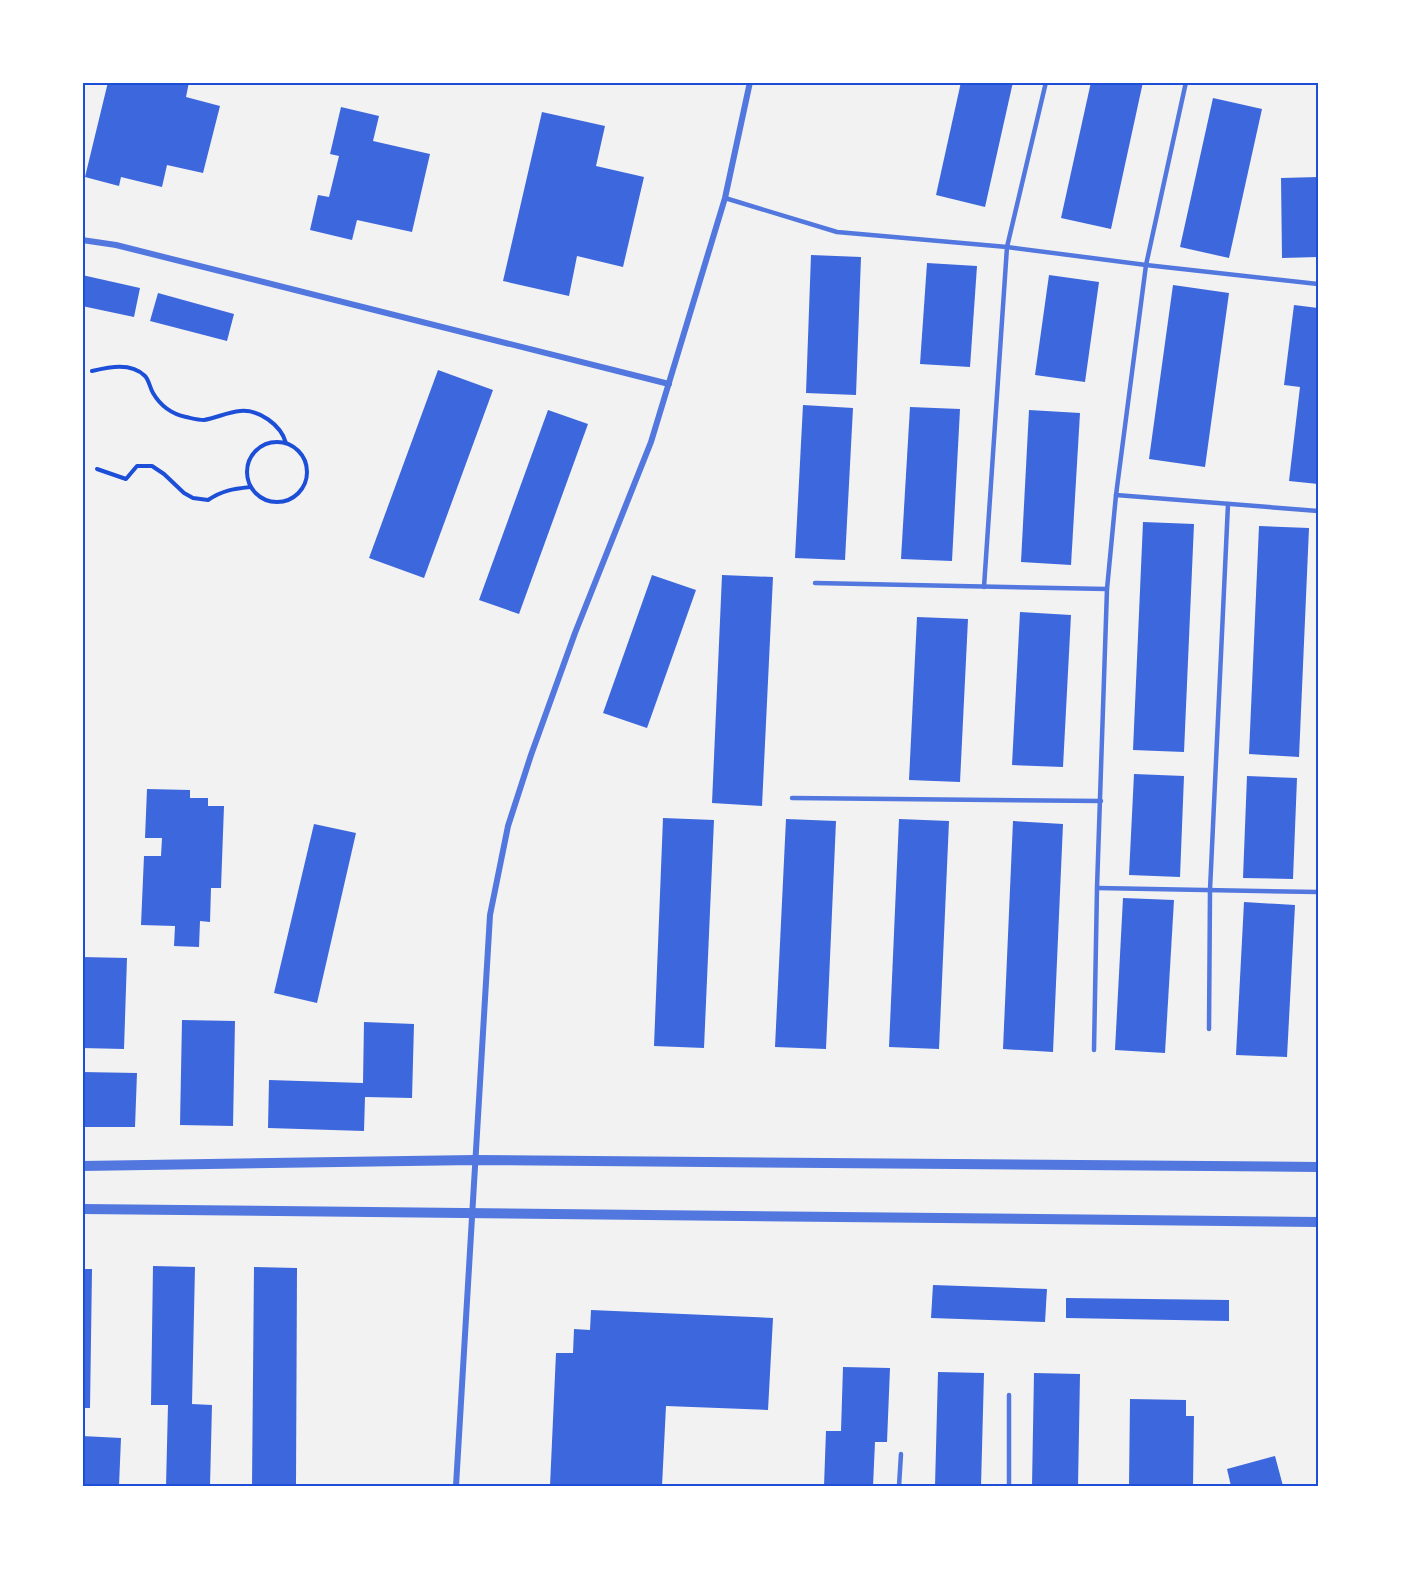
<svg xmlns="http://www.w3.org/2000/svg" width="1401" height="1569" font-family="Arial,sans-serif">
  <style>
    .building { fill: #3d67dc }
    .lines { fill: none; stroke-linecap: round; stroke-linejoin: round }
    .path { stroke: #1d4ed8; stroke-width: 4 }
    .service { stroke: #5277de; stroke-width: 4.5 }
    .minor { stroke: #5277de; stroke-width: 6 }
    .tertiary { stroke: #5277de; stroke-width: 10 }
    .neatline { fill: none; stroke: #1d4ed8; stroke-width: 2 }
  </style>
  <rect width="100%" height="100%" fill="#f2f2f2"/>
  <!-- building -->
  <g class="building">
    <path d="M108 82H189L186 97 220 106 203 173 167 165 162 187 121 177 119 186 85 177Z"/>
    <path d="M961 82H1013L985 207 936 195Z"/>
    <path d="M1091 82H1143L1111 229 1061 218Z"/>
    <path d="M1213 98 1262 109 1229 258 1180 247Z"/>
    <path d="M341 107 379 116 373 141 430 154 412 232 357 220 352 240 310 230 318 195 329 197 339 156 330 154Z"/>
    <path d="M542 112 605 126 596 166 644 177 623 267 577 256 569 296 503 281Z"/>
    <path d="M1318 177V257L1282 258 1281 178Z"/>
    <path d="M811 255 861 257 856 395 806 393Z"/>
    <path d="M927 263 977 266 970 367 920 364Z"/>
    <path d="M82 275 140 288 134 317 82 306Z"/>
    <path d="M1049 275 1099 282 1085 382 1035 375Z"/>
    <path d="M1173 285 1229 293 1205 467 1149 459Z"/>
    <path d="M158 293 234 314 227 341 150 321Z"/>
    <path d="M1294 305 1318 308V484L1289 481 1300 387 1284 385Z"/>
    <path d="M438 370 493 390 424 578 369 558Z"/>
    <path d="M803 405 853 408 845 560 795 558Z"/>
    <path d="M910 407 960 409 952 561 901 559Z"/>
    <path d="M548 410 588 424 519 614 479 600Z"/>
    <path d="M1029 410 1080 413 1071 565 1021 562Z"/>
    <path d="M1143 522 1194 524 1184 752 1133 750Z"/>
    <path d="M1259 526 1309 528 1299 757 1249 754Z"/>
    <path d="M652 575 696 590 647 728 603 713Z"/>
    <path d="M722 575 773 577 762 806 712 803Z"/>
    <path d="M1020 612 1071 615 1063 767 1012 765Z"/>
    <path d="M917 617 968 619 960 782 909 780Z"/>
    <path d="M1134 774 1184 776 1180 877 1129 875Z"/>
    <path d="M1247 776 1297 778 1293 879 1243 878Z"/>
    <path d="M147 789 190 790V798H208V806H224L221 888H211L210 922 200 921 199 947 174 946 175 926 141 925 144 856H161L162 838H145Z"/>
    <path d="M663 818 714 820 704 1048 654 1046Z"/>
    <path d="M786 819 836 821 826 1049 775 1047Z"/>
    <path d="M899 819 949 821 939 1049 889 1047Z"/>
    <path d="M1013 821 1063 824 1053 1052 1003 1049Z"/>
    <path d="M314 824 356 833 317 1003 274 993Z"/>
    <path d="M1123 898 1174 900 1165 1053 1115 1050Z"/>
    <path d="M1244 902 1295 905 1287 1057 1236 1055Z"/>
    <path d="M82 957 127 958 124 1049 82 1048Z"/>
    <path d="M182 1020 235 1021 233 1126 180 1125Z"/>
    <path d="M364 1022 414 1024 412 1098 365 1097 364 1131 268 1128 269 1080 363 1083Z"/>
    <path d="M82 1072 137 1073 135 1127H82Z"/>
    <path d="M153 1266 195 1267 192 1404 212 1405 210 1486H166L168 1405H151Z"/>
    <path d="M254 1267 297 1268 296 1486H252Z"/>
    <path d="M82 1269H92L90 1408H82Z"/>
    <path d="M933 1285 1047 1289 1045 1322 931 1318Z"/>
    <path d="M1066 1298 1229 1300V1321L1066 1318Z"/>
    <path d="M591 1310 773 1318 768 1410 666 1406 662 1486H550L556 1353H573L574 1329 590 1330Z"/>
    <path d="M843 1367 890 1368 887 1442H875L873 1486H824L826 1431H841Z"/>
    <path d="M938 1372 984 1373 981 1486H935Z"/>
    <path d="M1034 1373 1080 1374 1078 1486H1032Z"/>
    <path d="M1130 1399 1186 1400V1416H1194L1193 1486H1129Z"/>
    <path d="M82 1436 121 1438 119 1486H82Z"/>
    <path d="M1275 1456 1283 1486H1231L1227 1469Z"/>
  </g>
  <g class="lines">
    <!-- path -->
    <g class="path">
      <path d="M92 371C109 367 131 362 145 376 149 380 150 388 153 393 160 405 172 414 186 417 191 418 198 420 204 420 216 418 228 412 240 411 259 409 281 425 286 443"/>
      <circle cx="277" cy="472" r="30"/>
      <path d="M97 469 126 479 137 466H152L164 474 184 493 193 498 208 500C223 490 233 489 251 487"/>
    </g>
    <!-- service -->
    <g class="service">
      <path d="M725 198 837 232 1007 247 1146 265 1318 284"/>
      <path d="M1116 495 1318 511"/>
      <path d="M815 583 1107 589"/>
      <path d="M984 587 1007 247 1046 82"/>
      <path d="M792 798 1101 801"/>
      <path d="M1097 888 1318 892"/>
      <path d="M1209 1029 1210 890 1228 504"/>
      <path d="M1094 1050 1097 888 1107 589 1116 495 1146 265 1186 82"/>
      <path d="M899 1486 901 1454"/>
      <path d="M1009 1486V1395"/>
    </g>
    <!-- minor -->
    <g class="minor">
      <path d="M82 240 116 245 669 384"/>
      <path d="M456 1486 490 915 508 826 531 755 575 633 651 442 725 198 750 82"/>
    </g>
    <!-- tertiary -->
    <g class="tertiary">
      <path d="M82 1166 475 1160 1318 1167"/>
      <path d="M82 1209 1318 1222"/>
    </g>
  </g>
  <!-- border -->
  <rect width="1401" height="1569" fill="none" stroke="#ffffff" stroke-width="168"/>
  <rect x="84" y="84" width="1233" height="1401" class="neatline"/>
</svg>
